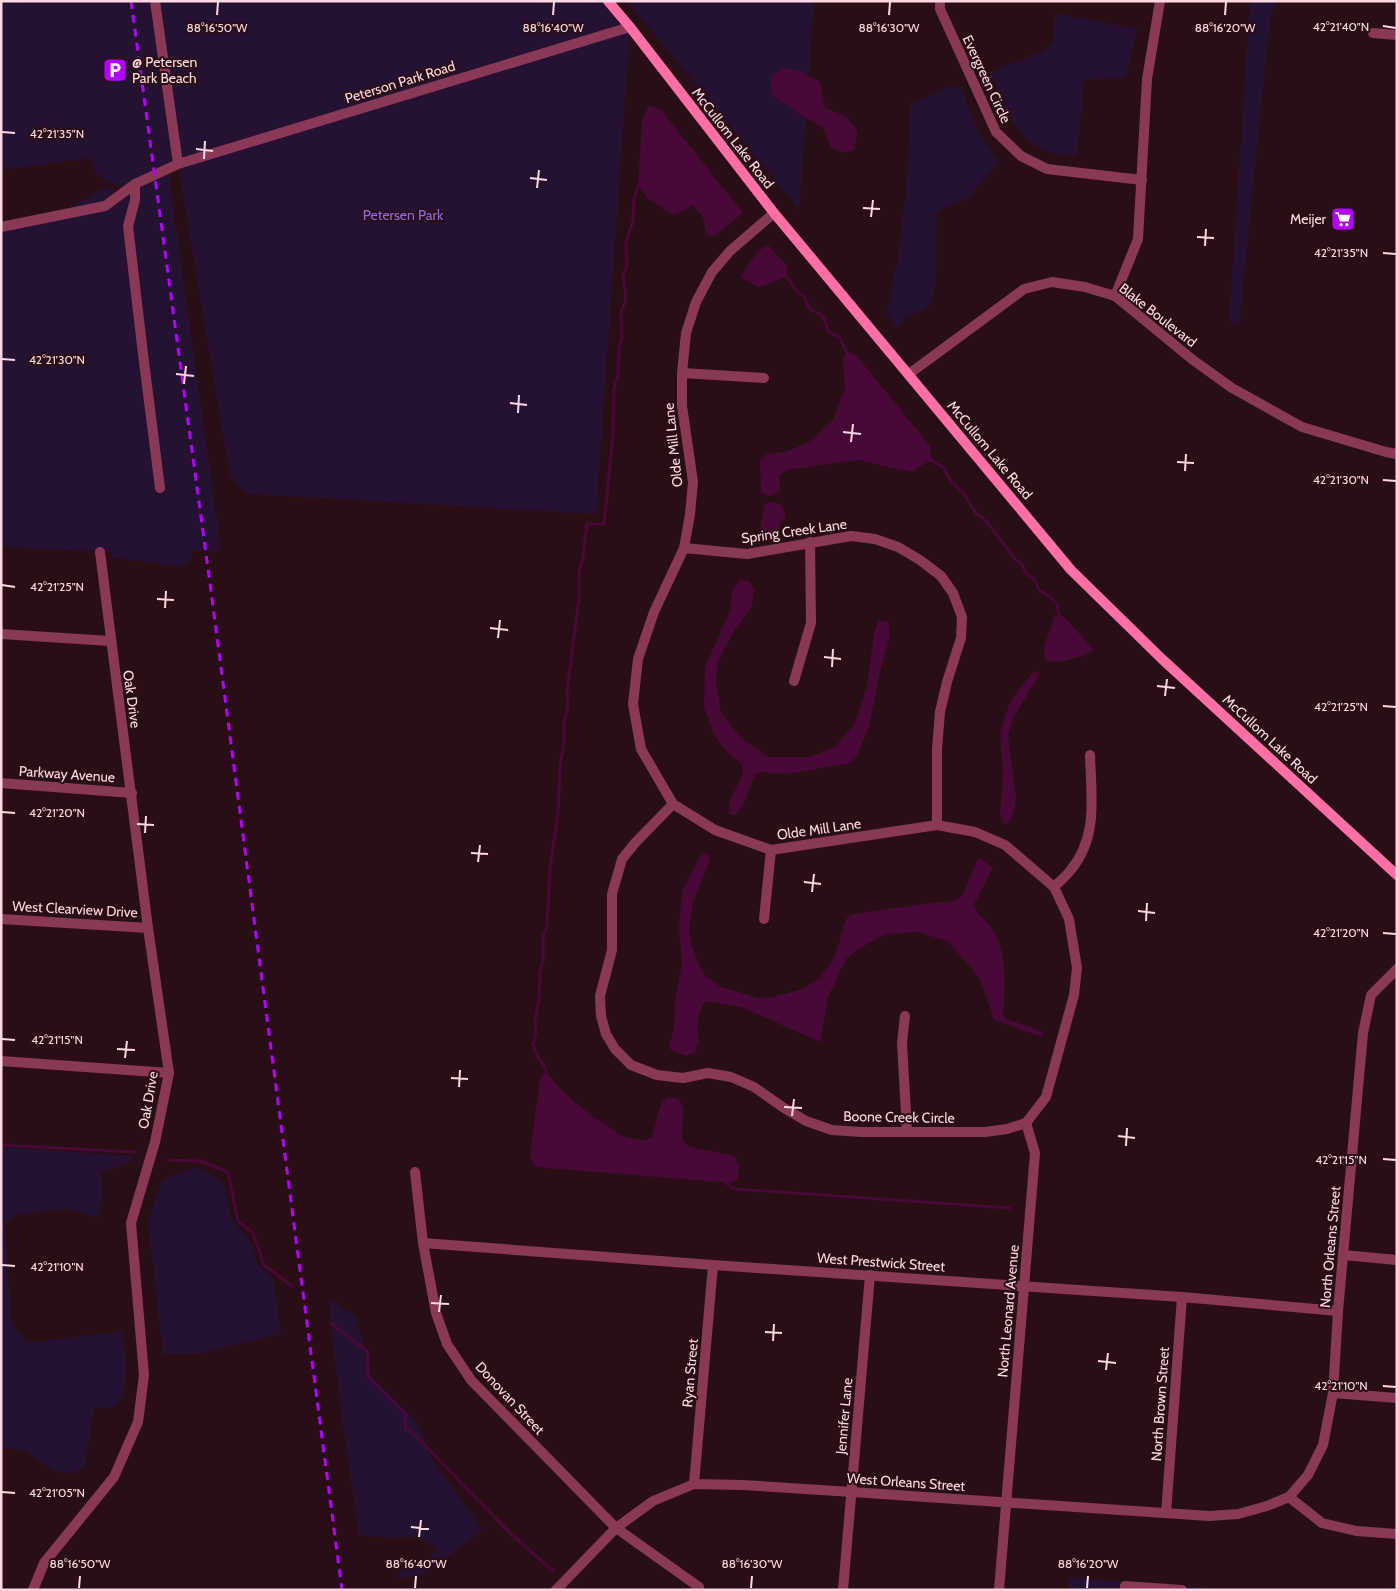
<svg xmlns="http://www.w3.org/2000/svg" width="1398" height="1591" font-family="Cabin,sans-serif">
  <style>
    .green { fill: #251233 }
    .water { fill: #480939 }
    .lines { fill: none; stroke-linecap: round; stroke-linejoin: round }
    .stream { stroke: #480939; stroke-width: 3 }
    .street { stroke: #893956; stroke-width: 10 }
    .secondary { stroke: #ff6ea4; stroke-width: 10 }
    .rail { stroke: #b303ff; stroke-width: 3; stroke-dasharray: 8 6; stroke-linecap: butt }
    .ticks { fill: none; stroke: #ffd7e2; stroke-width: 2 }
    .labels { text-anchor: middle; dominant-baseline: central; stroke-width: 4; stroke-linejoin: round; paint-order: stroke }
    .poi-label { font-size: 14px; fill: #ffd7e2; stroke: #290f15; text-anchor: start }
    .street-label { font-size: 14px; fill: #ffd7e2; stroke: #290f15 }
    .park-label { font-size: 14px; fill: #9367e4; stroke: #290f15 }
    .ticks-label { font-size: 12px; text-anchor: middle; fill: #ffd7e2; stroke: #290f15; stroke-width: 4; stroke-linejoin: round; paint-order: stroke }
  </style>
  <rect width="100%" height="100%" fill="#290f15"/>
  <!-- green -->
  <g class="green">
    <path d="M1 1H608L630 27 596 514 248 494 230 476 178 164 168 169 221 551H192V557L183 567 111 557 113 552 1 547V227L74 212V205L106 187 122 194 134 184 118 186 98 176 91 158 1 170Z"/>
    <path d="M628 1H814L799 209 628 3Z"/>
    <path d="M1250 1H1276L1270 19 1239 325 1231 324 1230 310Z"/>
    <path d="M1055 13 1137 29 1126 78 1084 80 1077 156 1054 154 1029 142 1012 122 990 73 1042 51 1054 42Z"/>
    <path d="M953 86 962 91 978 130 999 162 967 199 937 211 936 281 931 303 920 312 906 316 898 328 886 312C904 244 908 173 911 103Z"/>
    <path d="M1 1147 130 1156 133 1161 101 1173 103 1196 98 1218 68 1209 15 1215 5 1224 11 1323 28 1343 122 1331C125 1356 134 1389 112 1408H94L85 1465 75 1473 56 1472 24 1451 1 1447V1359L3 1350 1 1339Z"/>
    <path d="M195 1166 223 1182 231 1219 248 1238 258 1265 273 1278 281 1334 198 1354H163L148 1221 162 1180Z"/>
    <path d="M328 1298 355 1316 371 1376 417 1422 432 1459 483 1530 424 1574 397 1579C400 1561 417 1561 431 1558L436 1548 417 1537 392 1538 359 1535 339 1395Z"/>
    <path d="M1069 1577 1236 1590H1068Z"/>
  </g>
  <!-- water -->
  <g class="water">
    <path d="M782 68 802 72 820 82 825 108C842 114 848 116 858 132L854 150 845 153 831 148 824 129 773 96 770 80 775 73Z"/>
    <path d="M649 106 661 110 743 213 712 237 706 232 702 216 693 205 674 215 648 199 638 186 642 121Z"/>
    <path d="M767 244 787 266V277L759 287 741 278C747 264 755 254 767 244Z"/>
    <path d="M846 351 856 355 930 446 931 460 911 472 858 460 787 470 779 476 780 491 770 496 761 492 760 461 767 454 786 452 809 442 833 420 845 387 843 361Z"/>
    <path d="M771 502C784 503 783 508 786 519L780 523V531L762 533 760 531 764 505Z"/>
    <path d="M740 580 750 581 754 589 751 609 735 629 718 661 716 683 721 713 741 738 768 757H809L835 747 855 723 867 686 874 634 878 620 888 622 890 636 880 672 869 727 856 757 850 763 789 774 759 772 754 776 744 804 735 815 730 814 729 803 743 773 742 764 728 753 714 735 704 707 705 667 730 611 732 589Z"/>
    <path d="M1055 615 1063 616 1094 650 1082 656 1058 662 1045 660 1044 647Z"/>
    <path d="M1040 671 1038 677 1013 718 1008 737 1016 797 1014 812 1008 824 1003 823 1000 814 1003 775 1000 732 1009 705 1014 696 1032 673Z"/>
    <path d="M702 853 709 854 710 860 693 902 689 930 692 946 699 965 706 976 721 987 758 998 773 997 802 989 820 978 835 956 846 919 852 914 931 903 955 901 962 896 977 861 980 858 993 868 974 904C975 915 987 919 992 928 1008 954 1005 986 1003 1015L1006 1019 1031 1027 1043 1033 1042 1037 994 1020 983 986 971 967 947 941 918 932 885 934 857 950 846 959 828 997 820 1042 742 1007 706 1001 702 1006 697 1025 699 1043 695 1052 686 1056 671 1050 669 1045 674 1029 675 1002 682 963 679 929 682 890Z"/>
    <path d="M546 1072 562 1091 592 1116 622 1136 644 1141 652 1137 661 1103 668 1097 678 1099 683 1108 682 1141 690 1147 735 1156 739 1167 738 1178 731 1183 535 1167 530 1157 540 1078Z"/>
  </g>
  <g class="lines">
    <!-- stream -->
    <g class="stream">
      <path d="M787 277 798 293 804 296 809 308 823 316 828 331 840 338 846 351"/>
      <path d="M931 460 944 468 950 480 963 493 976 513 988 523 1014 558 1022 565 1028 576 1034 579 1039 590 1050 597 1057 604 1059 616"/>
      <path d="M546 1072V1068L538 1058 533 1044 536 1033 535 1019 539 1000 540 973 543 960V938L547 926 550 868 558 813 560 766 564 742V724L568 705 567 691 579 598V573L583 557 587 524H604L613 437 614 388 618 376 619 347 622 338 621 314 626 298 623 277 627 265 626 242 633 221 634 200 638 186"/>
      <path d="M1 1145 135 1152"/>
      <path d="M169 1160 200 1161 228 1172 238 1221 253 1233 264 1265 292 1286"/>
      <path d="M726 1183 735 1189 1010 1208"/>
      <path d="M331 1323 368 1352V1377L406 1415 405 1429 413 1433 511 1534 553 1571"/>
      <path d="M572 1589 573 1590"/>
    </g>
    <!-- street -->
    <g class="street">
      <path d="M155 1 178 164"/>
      <path d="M940 1V9L996 132 1021 156 1047 169 1142 180"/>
      <path d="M1373 33 1397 35"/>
      <path d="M135 184V200L128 226 143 354 160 488"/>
      <path d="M774 213 730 251 712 272 696 302 686 333 682 373V406L693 482 690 514 684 548 654 612 638 659 633 704 641 749 673 804 715 830 771 850 937 825 975 832 1005 845 1054 887 1069 919 1077 968 1074 995 1046 1097 1026 1123"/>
      <path d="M1 227 105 206 135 184 178 164 630 27"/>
      <path d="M1115 296 1138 239 1147 79 1160 1"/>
      <path d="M682 373 764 378"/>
      <path d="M909 374 1024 289 1052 282 1085 287 1115 296 1193 360 1232 388 1302 427 1386 452 1397 454"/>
      <path d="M684 548 747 554 851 536 875 539 898 547 920 560 941 576 953 593 962 617 961 638 947 682 940 712 937 749V825"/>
      <path d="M1 634 110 641"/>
      <path d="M794 681 811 623 810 542"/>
      <path d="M1 783 132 793"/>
      <path d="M673 804 635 843 622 859 612 894V950L600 996 601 1016 606 1034 615 1049 631 1065 657 1075 683 1078 708 1073 731 1077 754 1087 784 1108 806 1121 832 1130 861 1132H985L1007 1129 1026 1123"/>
      <path d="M1054 887C1059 882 1066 876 1070 871 1099 837 1091 795 1090 755"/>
      <path d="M1 919 148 928"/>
      <path d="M764 919 771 850"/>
      <path d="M905 1016 902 1043 907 1131"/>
      <path d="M1 1061 169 1073"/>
      <path d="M415 1172 423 1243 436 1313 447 1344 471 1380 616 1528 699 1587"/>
      <path d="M423 1243 713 1265 1182 1297 1338 1311"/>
      <path d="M1343 1255 1397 1260"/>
      <path d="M1333 1393 1397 1398"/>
      <path d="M694 1484 713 1265"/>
      <path d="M1289 1497 1322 1523 1356 1531 1397 1534"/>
      <path d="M1166 1513 1182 1297"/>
      <path d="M33 1590 44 1563 114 1477 138 1422 144 1375 131 1223 155 1142 169 1073 148 928 100 552"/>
      <path d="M556 1590 616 1528 653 1501 694 1484 743 1485 852 1492 1209 1516 1238 1514 1267 1506 1289 1497 1308 1475 1323 1445 1333 1393 1338 1311 1363 1033 1371 995 1397 969"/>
      <path d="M843 1590 870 1275"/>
      <path d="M999 1590 1035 1153 1026 1123"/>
      <path d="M1125 1590V1586L1182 1590"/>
    </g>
    <!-- secondary -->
    <path class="secondary" d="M608 1 630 27 774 213 1071 570 1162 659 1397 875"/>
    <!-- rail -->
    <path class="rail" d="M131 1 209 576 342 1590"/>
  </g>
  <!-- ticks -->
  <path class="ticks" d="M217 15 218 2M553 15 554 2M889 15 890 2M1225 15 1226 2M1383 26 1396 28M2 132 15 133M196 149 213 151M204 159 205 141M530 178 547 180M537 188 539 170M863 208 880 209M871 217 873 200M1197 237 1214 238M1205 246 1206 229M1383 253 1396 254M2 359 15 360M176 374 194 376M184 384 186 366M510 403 527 405M518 413 519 395M843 432 861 434M851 442 853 424M1177 462 1194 463M1185 471 1186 454M1383 480 1396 481M2 585 15 587M157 599 174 600M165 608 166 591M490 628 508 630M498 638 500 620M824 657 841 659M832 667 833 649M1157 686 1175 688M1165 696 1167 679M1383 706 1396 707M2 812 15 813M137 824 154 825M145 833 146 816M471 853 488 854M478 862 480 845M804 882 821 884M812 892 814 874M1138 911 1155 913M1146 921 1147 903M1383 933 1396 934M2 1039 15 1040M117 1049 135 1050M125 1058 127 1041M451 1078 468 1079M459 1087 460 1070M784 1107 802 1108M792 1116 794 1099M1118 1136 1135 1138M1126 1146 1127 1128M1383 1159 1396 1160M2 1265 15 1266M431 1303 449 1304M439 1312 441 1295M765 1332 782 1333M773 1341 774 1324M1098 1361 1116 1363M1106 1370 1108 1353M1383 1386 1396 1387M2 1492 15 1493M411 1527 429 1529M419 1537 421 1520M79 1588 80 1576M415 1588 416 1576M751 1588 752 1576M1087 1588 1088 1576"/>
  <!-- icons -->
  <defs>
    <g id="parking-square" transform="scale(1.25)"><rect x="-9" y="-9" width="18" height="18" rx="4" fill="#b303ff" stroke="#290f15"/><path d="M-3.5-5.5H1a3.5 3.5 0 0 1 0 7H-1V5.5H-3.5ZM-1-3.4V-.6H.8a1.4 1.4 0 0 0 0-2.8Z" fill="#fff"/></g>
    <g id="supermarket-square" transform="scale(1.25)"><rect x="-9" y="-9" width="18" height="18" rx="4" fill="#b303ff" stroke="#290f15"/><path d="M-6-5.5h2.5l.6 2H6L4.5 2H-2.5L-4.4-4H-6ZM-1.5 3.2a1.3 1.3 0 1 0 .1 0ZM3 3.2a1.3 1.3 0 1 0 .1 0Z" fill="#fff"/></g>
  </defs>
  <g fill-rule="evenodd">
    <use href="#parking-square" x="115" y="70"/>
    <use href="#supermarket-square" x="1343" y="219"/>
  </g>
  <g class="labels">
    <!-- poi labels -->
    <g class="poi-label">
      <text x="132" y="62">@ Petersen<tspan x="132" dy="16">Park Beach</tspan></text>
      <text x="1326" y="219" text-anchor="end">Meijer</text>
    </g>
    <!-- street labels -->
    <g class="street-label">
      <text transform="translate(987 79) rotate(65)">Evergreen Circle</text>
      <text transform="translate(400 82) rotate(-17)">Peterson Park Road</text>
      <text transform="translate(733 138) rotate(52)">McCullom Lake Road</text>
      <text transform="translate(1158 315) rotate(38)">Blake Boulevard</text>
      <text transform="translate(673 445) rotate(-96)">Olde Mill Lane</text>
      <text transform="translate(990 450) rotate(50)">McCullom Lake Road</text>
      <text transform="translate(794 531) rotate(-8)">Spring Creek Lane</text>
      <text transform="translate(132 699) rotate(82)">Oak Drive</text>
      <text transform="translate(1270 739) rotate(43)">McCullom Lake Road</text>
      <text transform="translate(67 774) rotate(4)">Parkway Avenue</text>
      <text transform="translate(819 829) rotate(-8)">Olde Mill Lane</text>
      <text transform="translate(75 909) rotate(3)">West Clearview Drive</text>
      <text transform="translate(148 1100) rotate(-80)">Oak Drive</text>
      <text transform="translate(899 1117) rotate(1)">Boone Creek Circle</text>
      <text transform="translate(1330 1247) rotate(-85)">North Orleans Street</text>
      <text transform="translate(881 1262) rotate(4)">West Prestwick Street</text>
      <text transform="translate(1008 1311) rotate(-85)">North Leonard Avenue</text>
      <text transform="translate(690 1373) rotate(-85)">Ryan Street</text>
      <text transform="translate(510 1398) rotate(47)">Donovan Street</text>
      <text transform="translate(1160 1404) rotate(-86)">North Brown Street</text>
      <text transform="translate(844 1416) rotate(-85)">Jennifer Lane</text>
      <text transform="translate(906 1482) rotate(4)">West Orleans Street</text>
    </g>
    <!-- park labels -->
    <g class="park-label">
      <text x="403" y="215">Petersen Park</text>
    </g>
  </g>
  <g class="ticks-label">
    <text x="1341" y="31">42°21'40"N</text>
    <text x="217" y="32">88°16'50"W</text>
    <text x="553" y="32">88°16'40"W</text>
    <text x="889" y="32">88°16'30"W</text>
    <text x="1225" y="32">88°16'20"W</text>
    <text x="57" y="138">42°21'35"N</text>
    <text x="1341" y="257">42°21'35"N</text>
    <text x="57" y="364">42°21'30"N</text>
    <text x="1341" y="484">42°21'30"N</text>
    <text x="57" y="591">42°21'25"N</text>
    <text x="1341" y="711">42°21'25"N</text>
    <text x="57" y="817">42°21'20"N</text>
    <text x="1341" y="937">42°21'20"N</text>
    <text x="57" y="1044">42°21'15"N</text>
    <text x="1341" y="1164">42°21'15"N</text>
    <text x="57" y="1271">42°21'10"N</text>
    <text x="1341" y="1390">42°21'10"N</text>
    <text x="57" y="1497">42°21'05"N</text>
    <text x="80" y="1568">88°16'50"W</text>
    <text x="416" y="1568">88°16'40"W</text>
    <text x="752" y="1568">88°16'30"W</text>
    <text x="1088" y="1568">88°16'20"W</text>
  </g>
  <!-- border -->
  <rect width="1398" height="1591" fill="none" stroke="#ffd7e2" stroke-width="5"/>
</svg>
